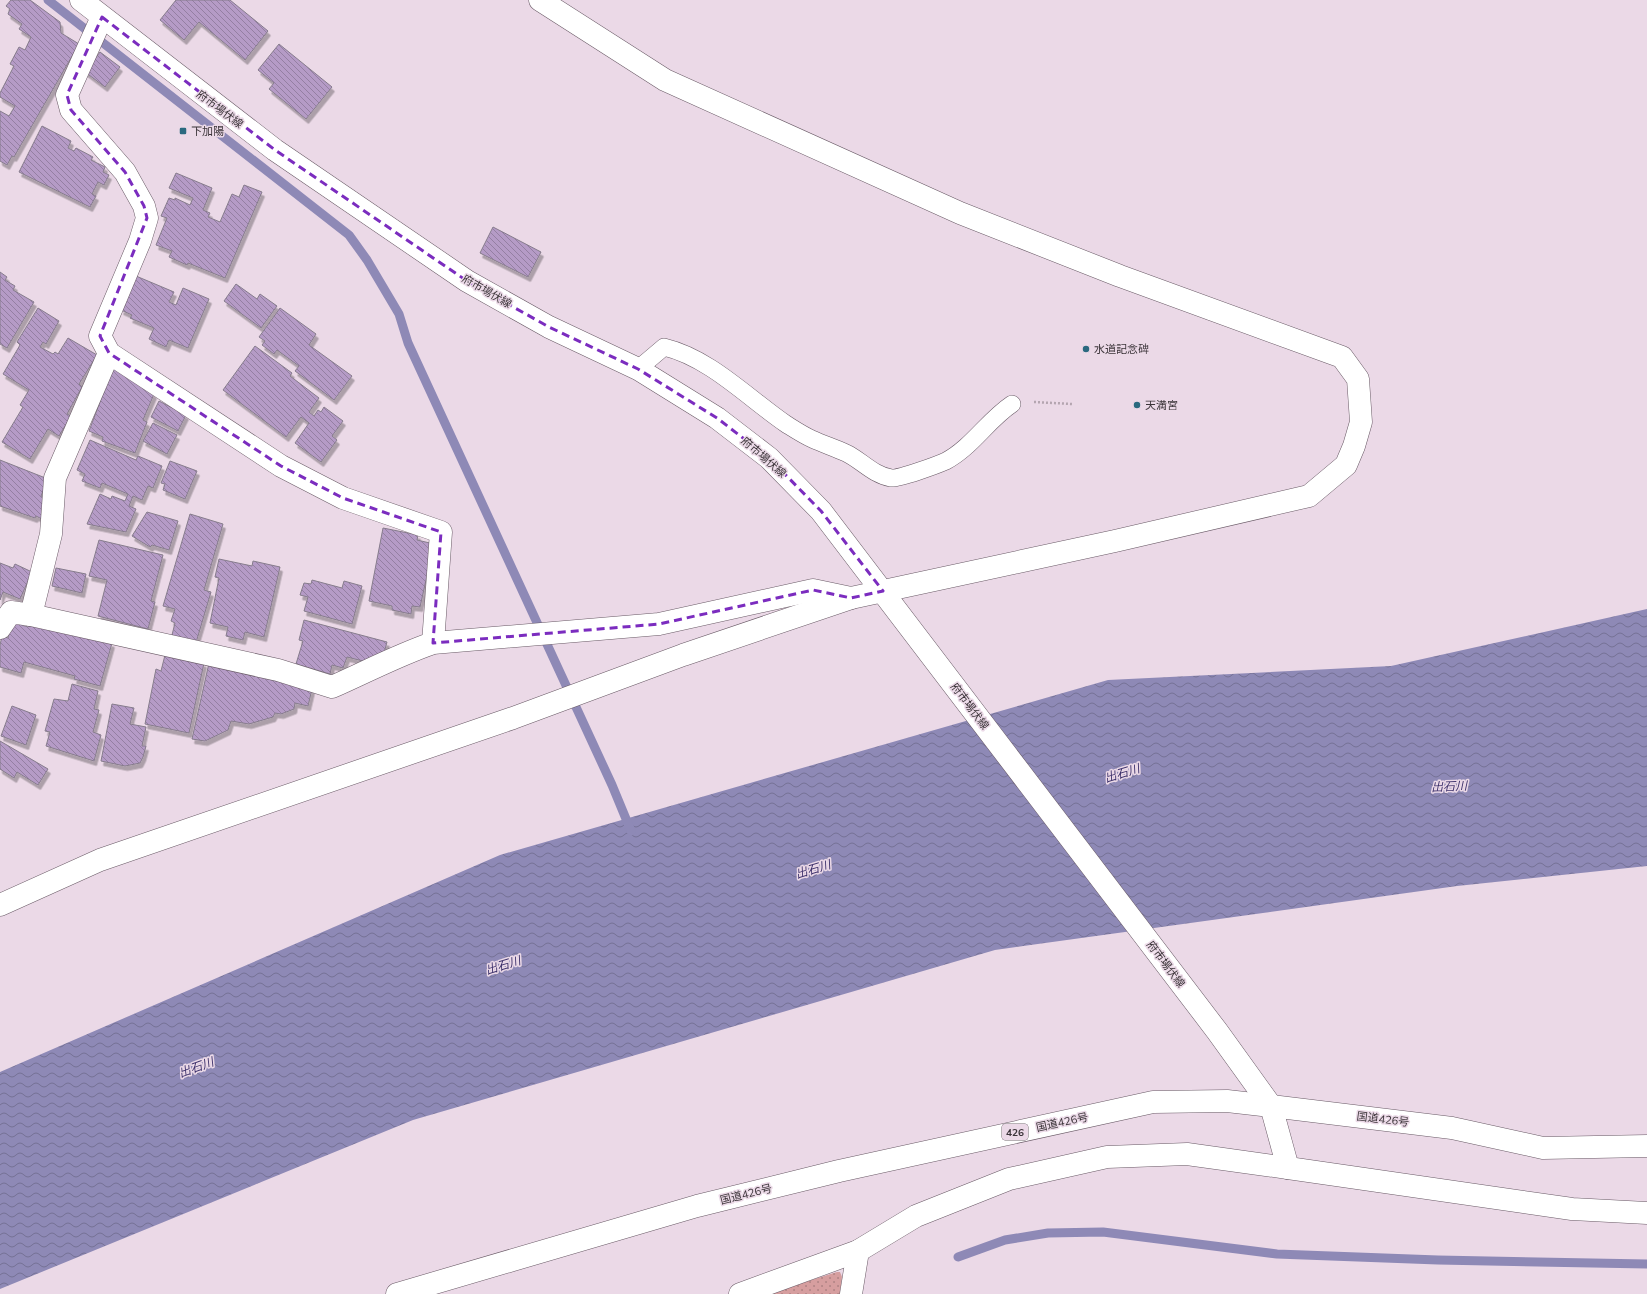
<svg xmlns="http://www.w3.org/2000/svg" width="1647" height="1294" font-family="Mulish,'Noto Sans JP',sans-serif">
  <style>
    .grass { fill: url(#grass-dots) }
    .water { fill: url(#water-waves) }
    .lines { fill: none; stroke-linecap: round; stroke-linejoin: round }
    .stream { stroke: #8e89b6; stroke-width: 9 }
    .building { fill: url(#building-back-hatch); stroke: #867c8c; filter: url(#shadow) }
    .lane-casing { stroke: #695a66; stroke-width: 18 }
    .street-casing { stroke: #695a66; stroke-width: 23 }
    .secondary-casing { stroke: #695a66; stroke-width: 23 }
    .highway-casing { stroke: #695a66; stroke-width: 23 }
    .path { stroke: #b4a5b0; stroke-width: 2.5; stroke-dasharray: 2 2; stroke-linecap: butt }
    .lane { stroke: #fff; stroke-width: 17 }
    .street { stroke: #fff; stroke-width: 22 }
    .secondary { stroke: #fff; stroke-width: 22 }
    .highway { stroke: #fff; stroke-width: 22 }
    .marked { fill: none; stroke: #7b2cbf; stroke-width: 3; stroke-dasharray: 8 5; stroke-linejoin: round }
    .poi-dot { fill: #2a697f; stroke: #ebd9e7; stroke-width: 1.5 }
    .labels { text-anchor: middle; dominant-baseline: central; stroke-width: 3; stroke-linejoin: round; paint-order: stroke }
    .shield { fill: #ebd9e7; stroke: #70666d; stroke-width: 1 }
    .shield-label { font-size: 10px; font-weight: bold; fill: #3b3439 }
    .street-label { font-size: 11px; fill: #3b3439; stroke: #ebd9e7 }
    .poi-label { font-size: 11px; fill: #3b3439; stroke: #ebd9e7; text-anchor: start }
    .water-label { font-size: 12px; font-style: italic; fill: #3d316b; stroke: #ebd9e7 }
  </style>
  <defs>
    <pattern id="grass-dots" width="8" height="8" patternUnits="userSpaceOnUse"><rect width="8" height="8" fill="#d69e9f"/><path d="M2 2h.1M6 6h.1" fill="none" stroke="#af8283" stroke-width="1.8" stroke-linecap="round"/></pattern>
    <pattern id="water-waves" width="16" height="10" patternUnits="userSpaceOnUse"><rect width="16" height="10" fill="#8e89b6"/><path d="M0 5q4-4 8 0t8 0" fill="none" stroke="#757195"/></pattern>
    <pattern id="building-back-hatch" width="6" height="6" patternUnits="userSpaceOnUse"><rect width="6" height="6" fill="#b59bc6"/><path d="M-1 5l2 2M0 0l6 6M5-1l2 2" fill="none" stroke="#947fa2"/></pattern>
    <filter id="shadow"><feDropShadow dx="2.5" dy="4.5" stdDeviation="0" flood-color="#0004"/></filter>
  </defs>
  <rect width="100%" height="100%" fill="#ebd9e7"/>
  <!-- grass -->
  <path class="grass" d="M837 1272H840L842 1277 840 1294H766Z"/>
  <!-- water -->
  <path class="water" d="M1647 609V866L1457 886 995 950 413 1120 0 1289V1072L500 855 1108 680 1391 666Z"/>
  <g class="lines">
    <!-- stream -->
    <g class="stream">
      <path d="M48 0 349 235 367 260 399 314 408 343 612 785 631 831"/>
      <path d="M958 1257 1005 1240 1048 1233 1103 1232 1277 1254 1438 1260 1647 1264"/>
    </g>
  </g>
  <!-- building -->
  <g class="building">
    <path d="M11 0H30L60 22 61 33 79 44 14 157 12 156 7 165 0 161V111L9 116 15 106 0 97V93L14 66 10 64 19 47 25 50 31 37 19 29 22 24 8 14 10 9 6 6Z"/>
    <path d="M176 0H230L268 31 245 60 199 22 184 40 160 20Z"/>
    <path d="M279 44 332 87 306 119 269 89 274 83 258 70Z"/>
    <path d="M100 52 120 67 105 87 85 72Z"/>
    <path d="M42 126 71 141 68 148 74 151 76 148 93 157 91 160 105 167 103 172 109 175 104 185 98 182 92 194 96 196 90 207 19 172Z"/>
    <path d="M176 173 212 188 203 210 210 213 208 217 220 222 232 194 239 197 244 185 262 192 225 278 188 263 187 265 169 257 172 251 156 245 167 218 161 216 169 198 175 200V198L190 205 193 198 169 188Z"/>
    <path d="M493 227 541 252 528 277 480 253Z"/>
    <path d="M0 272 7 277 5 280 15 286 13 290 34 302 7 348 0 344Z"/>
    <path d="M136 276 174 292 169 302 176 305 183 288 209 299 188 348 169 340 166 347 149 339 154 328 130 318 132 315 121 310Z"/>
    <path d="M236 284 257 299 260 294 277 306 261 328 224 301Z"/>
    <path d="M38 308 59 321 46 344 43 342 40 347 53 354 55 352 58 354 68 338 97 355 79 384 82 387 67 414 71 416 59 436 48 429 30 459 2 442 23 407 20 405 29 390 3 374 20 345 17 342Z"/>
    <path d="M280 308 316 334 309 345 352 376 334 400 295 371 299 366 277 350 274 354 262 345 265 341 259 337Z"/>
    <path d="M255 346 292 373 290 376 319 398 309 412 314 416 318 410 321 412 324 407 343 421 332 436 337 440 321 462 295 443 309 423 301 417 286 437 223 390Z"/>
    <path d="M114 365 154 394 143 420 147 422 135 453 102 441 103 437 89 431Z"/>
    <path d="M159 401 186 415 178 431 151 417Z"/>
    <path d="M153 423 177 435 167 454 143 441Z"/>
    <path d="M90 440 136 460 138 456 162 466 153 488 148 486 142 500 133 496 129 506 136 509 126 532 87 524 100 494 111 499 112 496 125 501 128 494 102 483 100 488 82 481 85 474 77 470Z"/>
    <path d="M0 460 48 479 41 496 47 499 42 519 36 516 35 518 0 506Z"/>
    <path d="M170 461 197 471 185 499 163 490 165 484 161 483Z"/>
    <path d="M147 512 178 521 169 550 152 545 150 547 132 536Z"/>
    <path d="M190 514 223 524 204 590 211 592 195 646 171 639 175 623 171 621 175 609 163 606Z"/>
    <path d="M383 528 418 535 417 540 434 544 420 607 412 606 411 614 392 610V606L369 601Z"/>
    <path d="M99 540 163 555 151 601 155 602 148 629 98 616 107 580 89 576Z"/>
    <path d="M219 559 252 566 253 561 280 567 264 637 245 632 243 640 226 636 228 627 210 623 219 578 215 577Z"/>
    <path d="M0 563 13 568 15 564 32 572 20 599 3 592 0 600Z"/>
    <path d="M56 568 86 574 82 593 52 586Z"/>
    <path d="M312 580 342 588 344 581 362 586 352 624 304 611 308 597 300 595 304 583 311 584Z"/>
    <path d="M304 620 387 642 384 653 363 661 347 657 343 668 332 665 330 674 296 664 303 641 299 640Z"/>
    <path d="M12 622 28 627 30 622 112 643 100 686 74 679 75 676 24 662 21 673 0 667V645L2 636 8 638Z"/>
    <path d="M165 655 204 663 189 733 145 724 156 669 161 671Z"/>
    <path d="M209 663 246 670 245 674 312 689 308 706 295 703 294 709 281 714 275 713 273 717 249 724 231 721 228 730 205 741 192 739Z"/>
    <path d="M72 684 98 691 94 709 99 710 93 732 101 735 94 761 46 746 50 732 45 731 54 699 68 701Z"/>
    <path d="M112 704 134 708 130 724 146 727 142 746H146L143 757 140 763 125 766 101 761Z"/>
    <path d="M12 706 36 715 26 745 1 736Z"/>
    <path d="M0 741 48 769 38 785 17 772 14 778 0 769Z"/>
  </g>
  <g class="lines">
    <!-- lane casing -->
    <g class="lane-casing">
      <path id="lane" d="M638 369 664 347C710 358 748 398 786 424 794 429 803 435 812 439 823 444 835 448 846 453 861 460 873 475 891 478 899 479 937 465 946 461 972 447 988 420 1012 404"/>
    </g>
    <!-- street casing -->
    <g class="street-casing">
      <g id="street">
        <path d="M102 17 67 95 71 110 125 172 144 206 147 218 140 241 100 336 109 353 281 466 343 498 441 532 433 643"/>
        <path d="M31 615 51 534 55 478 109 353"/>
        <path d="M0 628 11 612 31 615 278 670 332 687C366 672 398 655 433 643L659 624 813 590 851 598"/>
        <path d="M0 905 100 860 513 718 683 655 851 598 1115 541 1309 496 1346 465 1354 446 1361 422 1358 379 1342 357 1120 276 960 213 665 80 540 0"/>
        <path d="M1288 1168 1572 1209 1647 1213"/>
        <path d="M740 1294 858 1251 916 1216 1009 1179 1107 1157 1187 1154 1288 1168 1271 1106"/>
        <path d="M851 1294 858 1251"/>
      </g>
    </g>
    <!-- secondary casing -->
    <g class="secondary-casing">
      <path id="secondary" d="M81 0 275 150 467 281 549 327 638 369 717 418 769 458 821 511 1217 1031 1271 1106"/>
    </g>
    <!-- highway casing -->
    <g class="highway-casing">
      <path id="highway" d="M397 1294 697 1206 839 1171 1153 1102 1227 1101 1271 1106 1452 1128 1543 1148 1647 1146"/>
    </g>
    <!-- path -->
    <path class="path" d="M1034 402 1072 404"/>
    <!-- lane -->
    <use href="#lane" class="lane"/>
    <!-- street -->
    <use href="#street" class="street"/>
    <!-- secondary -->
    <use href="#secondary" class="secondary"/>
    <!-- highway -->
    <use href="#highway" class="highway"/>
  </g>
  <!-- marked area -->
  <path class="marked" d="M102 17 275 150 467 281 549 327 638 369 717 418 769 458 821 511 883 591 851 598 813 590 659 624 433 643 441 532 343 498 281 466 109 353 100 336 147 218 144 206 125 172 71 110 67 95Z"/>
  <!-- markers -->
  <g class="poi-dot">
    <rect x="179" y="127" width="8" height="8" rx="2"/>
    <circle cx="1086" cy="349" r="4"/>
    <circle cx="1137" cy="405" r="4"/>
  </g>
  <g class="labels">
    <!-- shield labels -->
    <rect class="shield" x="1002" y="1124" width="26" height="16" rx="3"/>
    <g class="shield-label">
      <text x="1015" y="1132">426</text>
    </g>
    <!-- street labels -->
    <g class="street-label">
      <text transform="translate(220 109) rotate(37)">府市場伏線</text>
      <text transform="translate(487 291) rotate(30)">府市場伏線</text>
      <text transform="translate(764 457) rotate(41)">府市場伏線</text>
      <text transform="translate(970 706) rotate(53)">府市場伏線</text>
      <text transform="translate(1166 964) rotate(53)">府市場伏線</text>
      <text transform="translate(1383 1119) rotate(7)">国道426号</text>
      <text transform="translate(1062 1122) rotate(-12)">国道426号</text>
      <text transform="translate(746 1194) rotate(-14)">国道426号</text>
    </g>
    <!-- poi labels -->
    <g class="poi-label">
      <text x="191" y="131">下加陽</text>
      <text x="1094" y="349">水道記念碑</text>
      <text x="1145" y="405">天満宮</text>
    </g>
    <!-- water labels -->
    <g class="water-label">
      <text transform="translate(1122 773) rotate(-17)">出石川</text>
      <text transform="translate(1449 786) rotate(-2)">出石川</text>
      <text transform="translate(813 869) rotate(-17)">出石川</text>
      <text transform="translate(503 965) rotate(-17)">出石川</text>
      <text transform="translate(196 1067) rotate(-20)">出石川</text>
    </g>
  </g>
</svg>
